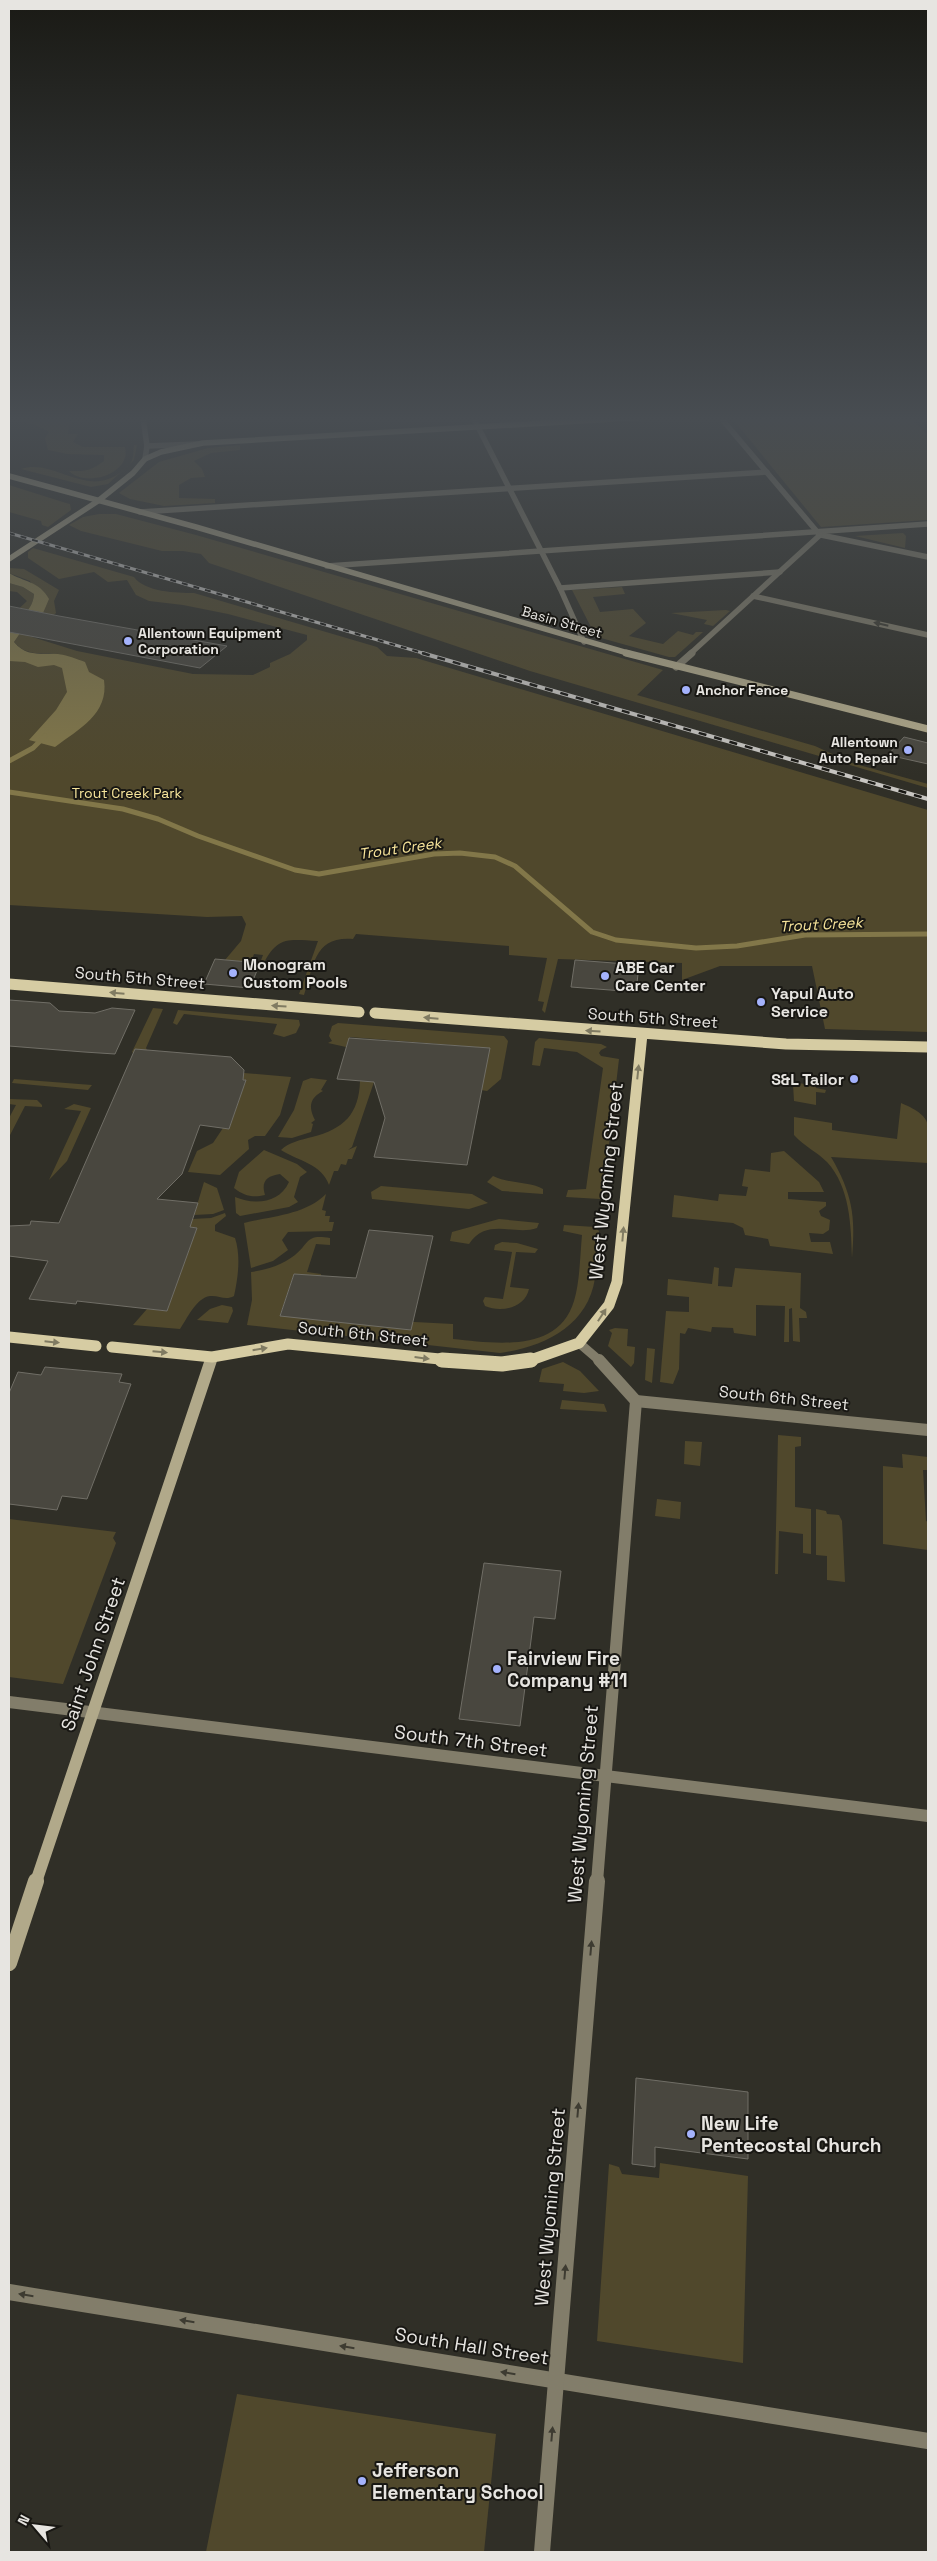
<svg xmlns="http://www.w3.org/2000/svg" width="937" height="2561" font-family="'Space Grotesk',sans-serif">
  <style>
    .green { fill: #50482c }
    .water { fill: #827749 }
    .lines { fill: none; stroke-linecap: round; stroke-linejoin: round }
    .stream { stroke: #827749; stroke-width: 5 }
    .building { fill: #49473f; stroke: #706e66 }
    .street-far4 { stroke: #827d6a; stroke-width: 5.5 }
    .street-far3 { stroke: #827d6a; stroke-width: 7 }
    .street-far2 { stroke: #827d6a; stroke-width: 9 }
    .street-far1 { stroke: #827d6a; stroke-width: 12 }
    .street { stroke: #827d6a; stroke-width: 16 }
    .secondary-far4 { stroke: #b1a98a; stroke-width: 5.5 }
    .secondary-far3 { stroke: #b1a98a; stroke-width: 7 }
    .secondary-far2 { stroke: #b1a98a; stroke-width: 9 }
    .secondary-far1 { stroke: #b1a98a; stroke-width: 12 }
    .secondary { stroke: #b1a98a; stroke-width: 16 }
    .primary-far1 { stroke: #d6cca3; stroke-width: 11 }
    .primary { stroke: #d6cca3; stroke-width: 15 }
    .rail-far1-casing { stroke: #c8c6c2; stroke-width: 3 }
    .rail-casing { stroke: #c8c6c2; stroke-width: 4 }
    .rail-far1 { stroke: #181713; stroke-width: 2; stroke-dasharray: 6; stroke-linecap: butt }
    .rail { stroke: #181713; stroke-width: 2.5; stroke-dasharray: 8; stroke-linecap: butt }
    .oneway { fill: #3d3b31 }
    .oneway2 { fill: #807b62 }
    .poi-dot { fill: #a4b2fc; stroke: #181713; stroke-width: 2 }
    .labels { text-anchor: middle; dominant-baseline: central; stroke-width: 4; stroke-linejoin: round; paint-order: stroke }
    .far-street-label { font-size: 14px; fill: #e7e5e1; stroke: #181713 }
    .far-poi-label { font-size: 14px; font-weight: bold; fill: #e7e5e1; stroke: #181713; text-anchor: start }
    .far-park-label { font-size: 14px; fill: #f7e59b; stroke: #181713 }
    .far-water-label { font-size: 15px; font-style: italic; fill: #f7e49a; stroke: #181713 }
    .poi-label { font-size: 16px; font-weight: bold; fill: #e7e5e1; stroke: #181713; text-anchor: start }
    .street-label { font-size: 16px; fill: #e7e5e1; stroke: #181713 }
    .near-street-label { font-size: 19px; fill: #e7e5e1; stroke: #181713 }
    .near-poi-label { font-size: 19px; font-weight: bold; fill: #e7e5e1; stroke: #181713; text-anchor: start }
  </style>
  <rect width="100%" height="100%" fill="#302f27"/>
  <!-- green -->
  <g class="green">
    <path d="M14 417H72L70 420 68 434H78L73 442 83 447H125C132 474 85 488 69 471 85 471 89 472 104 461V455L67 454 48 450 45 438 49 432C38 425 26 423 14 417Z"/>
    <path d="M731 417H909L928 435V520L821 527Z"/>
    <path d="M134 445H137L134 460 108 484 91 487 21 469C55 458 87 500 122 471 125 468 131 464 132 460 134 456 133 449 134 445Z"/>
    <path d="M240 445V450L211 453 194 461 202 469 205 477 191 478 179 485V498L215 499V503L164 506 130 499 119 493 159 462 208 448Z"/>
    <path d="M9 485 66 503 70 504 71 510 48 527 42 525 41 521 9 512Z"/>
    <path d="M99 514H116L196 535 663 670 637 695 815 746 852 763 928 784V788L530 671 209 563 201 554 183 551H162L81 531 69 525 83 517Z"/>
    <path d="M903 533 906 536 905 548 855 536Z"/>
    <path d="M33 548 134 577C145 592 176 593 194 593L377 647 387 656 416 658 928 810V1032L825 1029 812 966H720L682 980V963L558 959 545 1013 542 1010 544 1002 538 1001 547 958 509 955V946L356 934 353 939C314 936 314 965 304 995L299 994 318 941C286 939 276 936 261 969L258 968 263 955 254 954 251 962 225 960 241 941 246 924 242 916 207 917 9 905V652L87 668C78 663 67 655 58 654 40 652 27 657 14 642L23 629 43 613 30 581 9 573V568L24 569 59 590 54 601 56 613 29 636 77 651 193 674 253 675 270 667V663L290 654 307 640V635L228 614 183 605 149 601 136 595 127 580 108 582 94 572 59 579 28 558V552Z"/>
    <path d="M9 583 23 587 34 594C33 610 20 618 9 627V618L27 601 17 592 9 591Z"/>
    <path d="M622 587 625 594 593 597 600 612 633 609 646 623 629 636 663 644 678 631 693 635 696 632H703L675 657H669L601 638 593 631 572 590Z"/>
    <path d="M726 610 730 611 713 626 704 624 707 620 671 613Z"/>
    <path d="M153 1008 163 1009 146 1048 147 1050 134 1054 132 1052Z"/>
    <path d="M178 1010 299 1020 300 1025 296 1033 284 1037 273 1034 277 1024 184 1014 177 1025 173 1023Z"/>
    <path d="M338 1023 504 1036 508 1041 501 1079 487 1091 481 1090 489 1048 350 1037 346 1047 328 1043 332 1041 329 1036 332 1026Z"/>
    <path d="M539 1038 601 1044 607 1047 601 1050 599 1053 601 1056 619 1059 603 1196 600 1199 566 1197 568 1190 586 1189 603 1068 577 1052 544 1048 540 1066 532 1065 535 1042Z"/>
    <path d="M244 1073 291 1077 280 1115 265 1136H255L248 1140 249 1149 220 1175 188 1172 197 1151 213 1143 223 1128 229 1129 246 1080 241 1079Z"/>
    <path d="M311 1078 327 1080 321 1090 323 1091C310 1098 308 1106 315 1120L311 1123 313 1124 311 1132 292 1138 278 1137 294 1110 303 1081Z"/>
    <path d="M14 1079 92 1085 88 1090 12 1083Z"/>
    <path d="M360 1081 374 1082 352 1147 348 1150 357 1146 352 1159H348L346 1165 341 1164 338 1171H334L329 1185C322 1164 298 1161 281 1150 289 1142 301 1140 312 1137 344 1129 359 1114 360 1081Z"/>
    <path d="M797 1083 815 1085 816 1088 826 1090 825 1093 816 1092V1105L794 1101 793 1084Z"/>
    <path d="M9 1099 37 1100 42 1105V1107L25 1106 9 1137V1118L16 1105 9 1104Z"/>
    <path d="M901 1103C937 1118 928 1127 928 1163L831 1157C852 1193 856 1216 852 1258 851 1225 850 1187 827 1162 817 1152 804 1146 794 1135V1117L832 1123V1130L897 1139Z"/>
    <path d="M74 1104 91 1108 67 1161 49 1180 81 1111 64 1109Z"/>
    <path d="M264 1150 297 1164 307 1172 300 1177 294 1197 298 1202 289 1207 240 1216 236 1213 235 1197C254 1205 279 1204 289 1182L280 1174C266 1176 261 1182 265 1195 253 1198 244 1196 234 1188L239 1172Z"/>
    <path d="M784 1151 819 1182 824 1192H788V1199L826 1202V1206L819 1211 821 1216 830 1220 829 1230 823 1234 809 1233 811 1242H830L833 1254 770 1246 768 1239 745 1235 743 1228 733 1223 672 1217 674 1195 718 1201 719 1194 746 1196 748 1187 742 1186 745 1169 770 1172 771 1153Z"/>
    <path d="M493 1176C509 1184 528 1181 543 1189V1194L502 1191 487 1182Z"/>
    <path d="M204 1182 217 1188 224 1210 213 1214 194 1215Z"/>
    <path d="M381 1186 472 1194 488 1203 469 1209 372 1199 371 1192Z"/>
    <path d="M326 1194 322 1210 326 1211 325 1216H330L329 1222H334L332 1231 288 1232 282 1240 288 1250 273 1261 251 1268 244 1223C272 1216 305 1215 326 1194Z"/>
    <path d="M225 1213 226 1216 215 1225V1231L235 1238C241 1256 238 1278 234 1296 225 1301 219 1295 210 1296 196 1298 187 1319 180 1329L133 1325 147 1309 167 1311 197 1228 188 1227 192 1219 211 1218Z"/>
    <path d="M499 1219 539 1223 537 1228C515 1236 487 1217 469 1244L450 1241 452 1232Z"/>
    <path d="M564 1225 595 1227 599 1231C598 1247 598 1262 595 1278 588 1326 544 1347 500 1353L247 1325 252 1300 251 1272C267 1270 282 1265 295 1255 310 1243 305 1234 330 1238V1245L316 1244 307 1272 321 1274V1277L294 1274 280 1315 453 1324V1339C494 1343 558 1354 574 1301 580 1281 580 1256 582 1235L563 1231Z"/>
    <path d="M502 1242 517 1243 538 1249 535 1253 516 1252 510 1287 529 1289C525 1308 501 1313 485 1306L483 1301 485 1297 503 1299 512 1252 494 1250 495 1245Z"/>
    <path d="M714 1267 719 1268 718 1286 732 1287 735 1268 801 1273 800 1308 806 1312 807 1318H799L800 1342 793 1341 792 1308 789 1309V1342H784L785 1306 756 1305V1336L734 1333 733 1328 712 1327 711 1332 688 1328 685 1334 680 1333 679 1369 673 1384 660 1382 666 1311 689 1312V1297L667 1295 668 1279 712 1284Z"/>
    <path d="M222 1305 232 1307 233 1311 228 1323 197 1320 210 1309Z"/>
    <path d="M615 1328 628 1329 627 1346 635 1347 634 1363 631 1367 608 1346 612 1333 609 1330Z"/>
    <path d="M647 1348 655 1349 652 1383 645 1380Z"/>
    <path d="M563 1362 580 1371 599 1391 584 1393 563 1391 564 1384 539 1382 542 1369Z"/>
    <path d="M562 1400 604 1404 607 1412 560 1409Z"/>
    <path d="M778 1435 801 1437V1446L795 1447V1507L811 1509V1554L803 1553V1534L779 1531 778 1574H775Z"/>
    <path d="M685 1441 702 1442 700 1466 684 1464Z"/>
    <path d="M902 1454 928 1457V1470H923L926 1521 928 1522V1550L883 1544V1466L903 1468Z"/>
    <path d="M657 1499 681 1502 680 1519 655 1516Z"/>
    <path d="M816 1509 826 1511 827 1514 839 1515 842 1521 845 1582 827 1580V1556L816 1555Z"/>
    <path d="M9 1519 116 1532 113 1538 116 1543 63 1684 9 1677Z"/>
    <path d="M660 2163 748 2176 743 2363 597 2341 609 2164 619 2167 622 2174 659 2178Z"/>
    <path d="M237 2394 496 2434 484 2552H206Z"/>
  </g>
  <!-- water -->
  <path class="water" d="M9 573C24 582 39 581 49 599L43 613 23 629 14 642C26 657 41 653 58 654 67 655 77 659 85 662L89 672 104 680C109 714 79 729 55 747L29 740 56 710 67 692 62 668 54 665 38 667 25 662 9 661V627C20 618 33 610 34 594L23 587 9 583Z"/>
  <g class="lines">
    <!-- stream -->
    <g class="stream">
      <path d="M9 761 33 748 45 736"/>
      <path d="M9 792 123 809 158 819 198 836 295 870 319 874 434 854 460 853 495 857 515 866 592 932 616 940 696 948 737 946 805 935 928 934"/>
    </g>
  </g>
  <!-- building -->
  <g class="building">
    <path d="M9 606 59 616 227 646 200 668 9 632Z"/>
    <path d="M904 737 928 743V764L888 755Z"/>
    <path d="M215 959 260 963 250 988 204 984Z"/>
    <path d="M575 960 639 965 636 992 571 987Z"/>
    <path d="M9 1000 50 1003 59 1011 95 1013 112 1008 135 1010 115 1054 84 1052 9 1046Z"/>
    <path d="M349 1038 490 1048 467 1165 374 1157 385 1118 374 1082 337 1079Z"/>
    <path d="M135 1049 231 1057 244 1070 243 1080H246L229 1129 200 1125 182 1174 157 1199 198 1203 190 1227 197 1228 167 1311 77 1301 76 1304 29 1299 48 1261 9 1256V1226L30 1225 31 1221 59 1223Z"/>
    <path d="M369 1230 433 1236 411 1330 280 1316 294 1274 356 1278Z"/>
    <path d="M45 1367 122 1374 119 1382 131 1384 87 1499 62 1496 57 1510 9 1504V1393L18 1372 41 1375Z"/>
    <path d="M484 1563 561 1571 555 1619 534 1617 520 1726 459 1719Z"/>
    <path d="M636 2078 748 2092V2159L655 2147V2167L632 2164Z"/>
  </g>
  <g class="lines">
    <!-- street-far4 -->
    <g class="street-far4">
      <path d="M143 417 147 446 145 459"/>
      <path d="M473 417 560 588 584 642"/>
      <path d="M720 417 819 534"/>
      <path d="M147 446 197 444"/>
      <path d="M140 512 767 472"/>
      <path d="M821 535 928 557"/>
      <path d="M327 566 928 524"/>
      <path d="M560 588 780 572"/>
      <path d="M753 596 928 635"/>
      <path d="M690 654 820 535"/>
    </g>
    <!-- street-far3 -->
    <path class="street-far3" d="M676 667 692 653"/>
    <!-- street-far2 -->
    <path class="street-far2" d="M579 1343 600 1361"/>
    <!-- street-far1 -->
    <g class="street-far1">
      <path d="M636 1401 928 1430"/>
      <path d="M9 1702 928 1816"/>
      <path d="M597 1882 636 1401 599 1360"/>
    </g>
    <!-- street -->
    <g class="street">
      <path d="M9 2292 928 2441"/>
      <path d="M542 2552 597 1881"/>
    </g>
    <!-- secondary-far4 -->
    <g class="secondary-far4">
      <path d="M9 476 196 527 631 654"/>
      <path d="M9 559 98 501 133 473 145 459 161 452 203 443 649 417"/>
    </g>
    <!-- secondary-far3 -->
    <path class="secondary-far3" d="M626 653 928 729"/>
    <!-- secondary-far2 -->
    <path class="secondary-far2" d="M211 1361 212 1357"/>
    <!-- secondary-far1 -->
    <path class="secondary-far1" d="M36 1882 211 1360"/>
    <!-- secondary -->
    <path class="secondary" d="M9 1963 36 1881"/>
    <!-- primary-far1 -->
    <g class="primary-far1">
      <path d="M9 984 359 1012"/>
      <path d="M375 1013 786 1044 928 1047"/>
      <path d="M9 1337 96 1346"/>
      <path d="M112 1347 212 1357 288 1344 460 1361"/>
      <path d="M528 1361 579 1343 609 1305 617 1282 642 1034"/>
    </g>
    <!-- primary -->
    <path class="primary" d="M442 1360 502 1364 531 1360"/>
    <!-- rail-far1 casing -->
    <g class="rail-far1-casing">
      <path id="rail-far1" d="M9 533 426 654"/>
    </g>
    <!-- rail casing -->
    <g class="rail-casing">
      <path id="rail" d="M422 653 928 799"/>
    </g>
    <!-- rail-far1 -->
    <use href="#rail-far1" class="rail-far1"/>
    <!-- rail -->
    <use href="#rail" class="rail"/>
  </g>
  <!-- one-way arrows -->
  <defs><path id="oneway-solid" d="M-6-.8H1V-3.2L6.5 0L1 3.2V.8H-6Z" transform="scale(1.25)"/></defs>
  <g class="oneway">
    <use href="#oneway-solid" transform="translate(881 624) rotate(-167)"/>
    <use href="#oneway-solid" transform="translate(591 1948) rotate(-85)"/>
    <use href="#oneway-solid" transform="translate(578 2110) rotate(-85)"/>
    <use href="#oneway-solid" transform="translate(565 2272) rotate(-85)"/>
    <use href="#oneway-solid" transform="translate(26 2295) rotate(-171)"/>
    <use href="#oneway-solid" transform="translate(187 2321) rotate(-171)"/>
    <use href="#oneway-solid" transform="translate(347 2347) rotate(-171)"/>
    <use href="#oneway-solid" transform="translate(508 2373) rotate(-171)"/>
    <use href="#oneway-solid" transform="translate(552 2434) rotate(-85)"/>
  </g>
  <g class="oneway2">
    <use href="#oneway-solid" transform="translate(117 993) rotate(-175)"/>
    <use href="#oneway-solid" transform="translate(279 1006) rotate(-176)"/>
    <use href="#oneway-solid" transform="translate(431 1018) rotate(-175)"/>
    <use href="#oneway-solid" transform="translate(593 1031) rotate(-176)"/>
    <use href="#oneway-solid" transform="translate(638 1072) rotate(-84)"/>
    <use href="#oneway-solid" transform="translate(623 1234) rotate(-85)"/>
    <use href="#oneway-solid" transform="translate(602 1315) rotate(-57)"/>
    <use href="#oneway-solid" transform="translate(52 1342) rotate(6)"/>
    <use href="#oneway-solid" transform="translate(260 1349) rotate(-9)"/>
    <use href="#oneway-solid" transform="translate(160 1352) rotate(5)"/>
    <use href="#oneway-solid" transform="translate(422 1358) rotate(7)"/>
  </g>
  <!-- sky -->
  <linearGradient id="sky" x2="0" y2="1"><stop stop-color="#1a1a15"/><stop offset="0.54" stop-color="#484d52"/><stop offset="1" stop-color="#484d52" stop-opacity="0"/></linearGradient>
  <rect width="937" height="776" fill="url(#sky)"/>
  <!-- markers -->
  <g class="poi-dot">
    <circle cx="128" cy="641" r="5"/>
    <circle cx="686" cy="690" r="5"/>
    <circle cx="908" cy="750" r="5"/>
    <circle cx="233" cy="973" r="5"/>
    <circle cx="605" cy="976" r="5"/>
    <circle cx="761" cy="1002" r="5"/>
    <circle cx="854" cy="1079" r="5"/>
    <circle cx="497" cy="1669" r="5"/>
    <circle cx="691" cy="2134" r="5"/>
    <circle cx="362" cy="2481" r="5"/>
  </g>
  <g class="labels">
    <!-- far-street labels -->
    <g class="far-street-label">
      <text transform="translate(562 622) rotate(16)">Basin Street</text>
    </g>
    <!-- far-poi labels -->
    <g class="far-poi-label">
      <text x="138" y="633">Allentown Equipment<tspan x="138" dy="16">Corporation</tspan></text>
      <text x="696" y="690">Anchor Fence</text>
      <text x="898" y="742" text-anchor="end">Allentown<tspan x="898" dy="16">Auto Repair</tspan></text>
    </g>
    <!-- far-park labels -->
    <g class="far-park-label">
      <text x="127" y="793">Trout Creek Park</text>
    </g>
    <!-- far-water labels -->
    <g class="far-water-label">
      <text transform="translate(400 848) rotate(-8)">Trout Creek</text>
      <text transform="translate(821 924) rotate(-3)">Trout Creek</text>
    </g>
    <!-- poi labels -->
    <g class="poi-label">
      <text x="243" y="964">Monogram<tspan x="243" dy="18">Custom Pools</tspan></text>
      <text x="615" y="967">ABE Car<tspan x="615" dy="18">Care Center</tspan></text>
      <text x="771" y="993">Yapul Auto<tspan x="771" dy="18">Service</tspan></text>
      <text x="844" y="1079" text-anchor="end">S&amp;L Tailor</text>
    </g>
    <!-- street labels -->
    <g class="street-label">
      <text transform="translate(140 978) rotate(5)">South 5th Street</text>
      <text transform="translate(653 1018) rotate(4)">South 5th Street</text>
      <text transform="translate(363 1334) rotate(6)">South 6th Street</text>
      <text transform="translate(784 1398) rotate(6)">South 6th Street</text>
    </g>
    <!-- near-street labels -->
    <g class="near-street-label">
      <text transform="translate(606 1181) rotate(-84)">West Wyoming Street</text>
      <text transform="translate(93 1654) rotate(-71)">Saint John Street</text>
      <text transform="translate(471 1741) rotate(7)">South 7th Street</text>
      <text transform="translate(583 1804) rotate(-85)">West Wyoming Street</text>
      <text transform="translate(550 2207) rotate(-85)">West Wyoming Street</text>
      <text transform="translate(472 2346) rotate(9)">South Hall Street</text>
    </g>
    <!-- near-poi labels -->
    <g class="near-poi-label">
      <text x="507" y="1658">Fairview Fire<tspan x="507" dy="22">Company #11</tspan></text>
      <text x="701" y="2123">New Life<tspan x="701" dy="22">Pentecostal Church</tspan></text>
      <text x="372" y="2470">Jefferson<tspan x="372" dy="22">Elementary School</tspan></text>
    </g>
  </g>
  <!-- border -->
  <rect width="937" height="2561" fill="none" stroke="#e7e5e1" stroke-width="20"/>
  <!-- north arrow -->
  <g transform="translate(35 2526) rotate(298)" stroke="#181713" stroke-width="4" paint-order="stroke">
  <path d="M0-4L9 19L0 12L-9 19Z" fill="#e7e5e1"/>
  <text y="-8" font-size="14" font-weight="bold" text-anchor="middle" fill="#e7e5e1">N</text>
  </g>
</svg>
